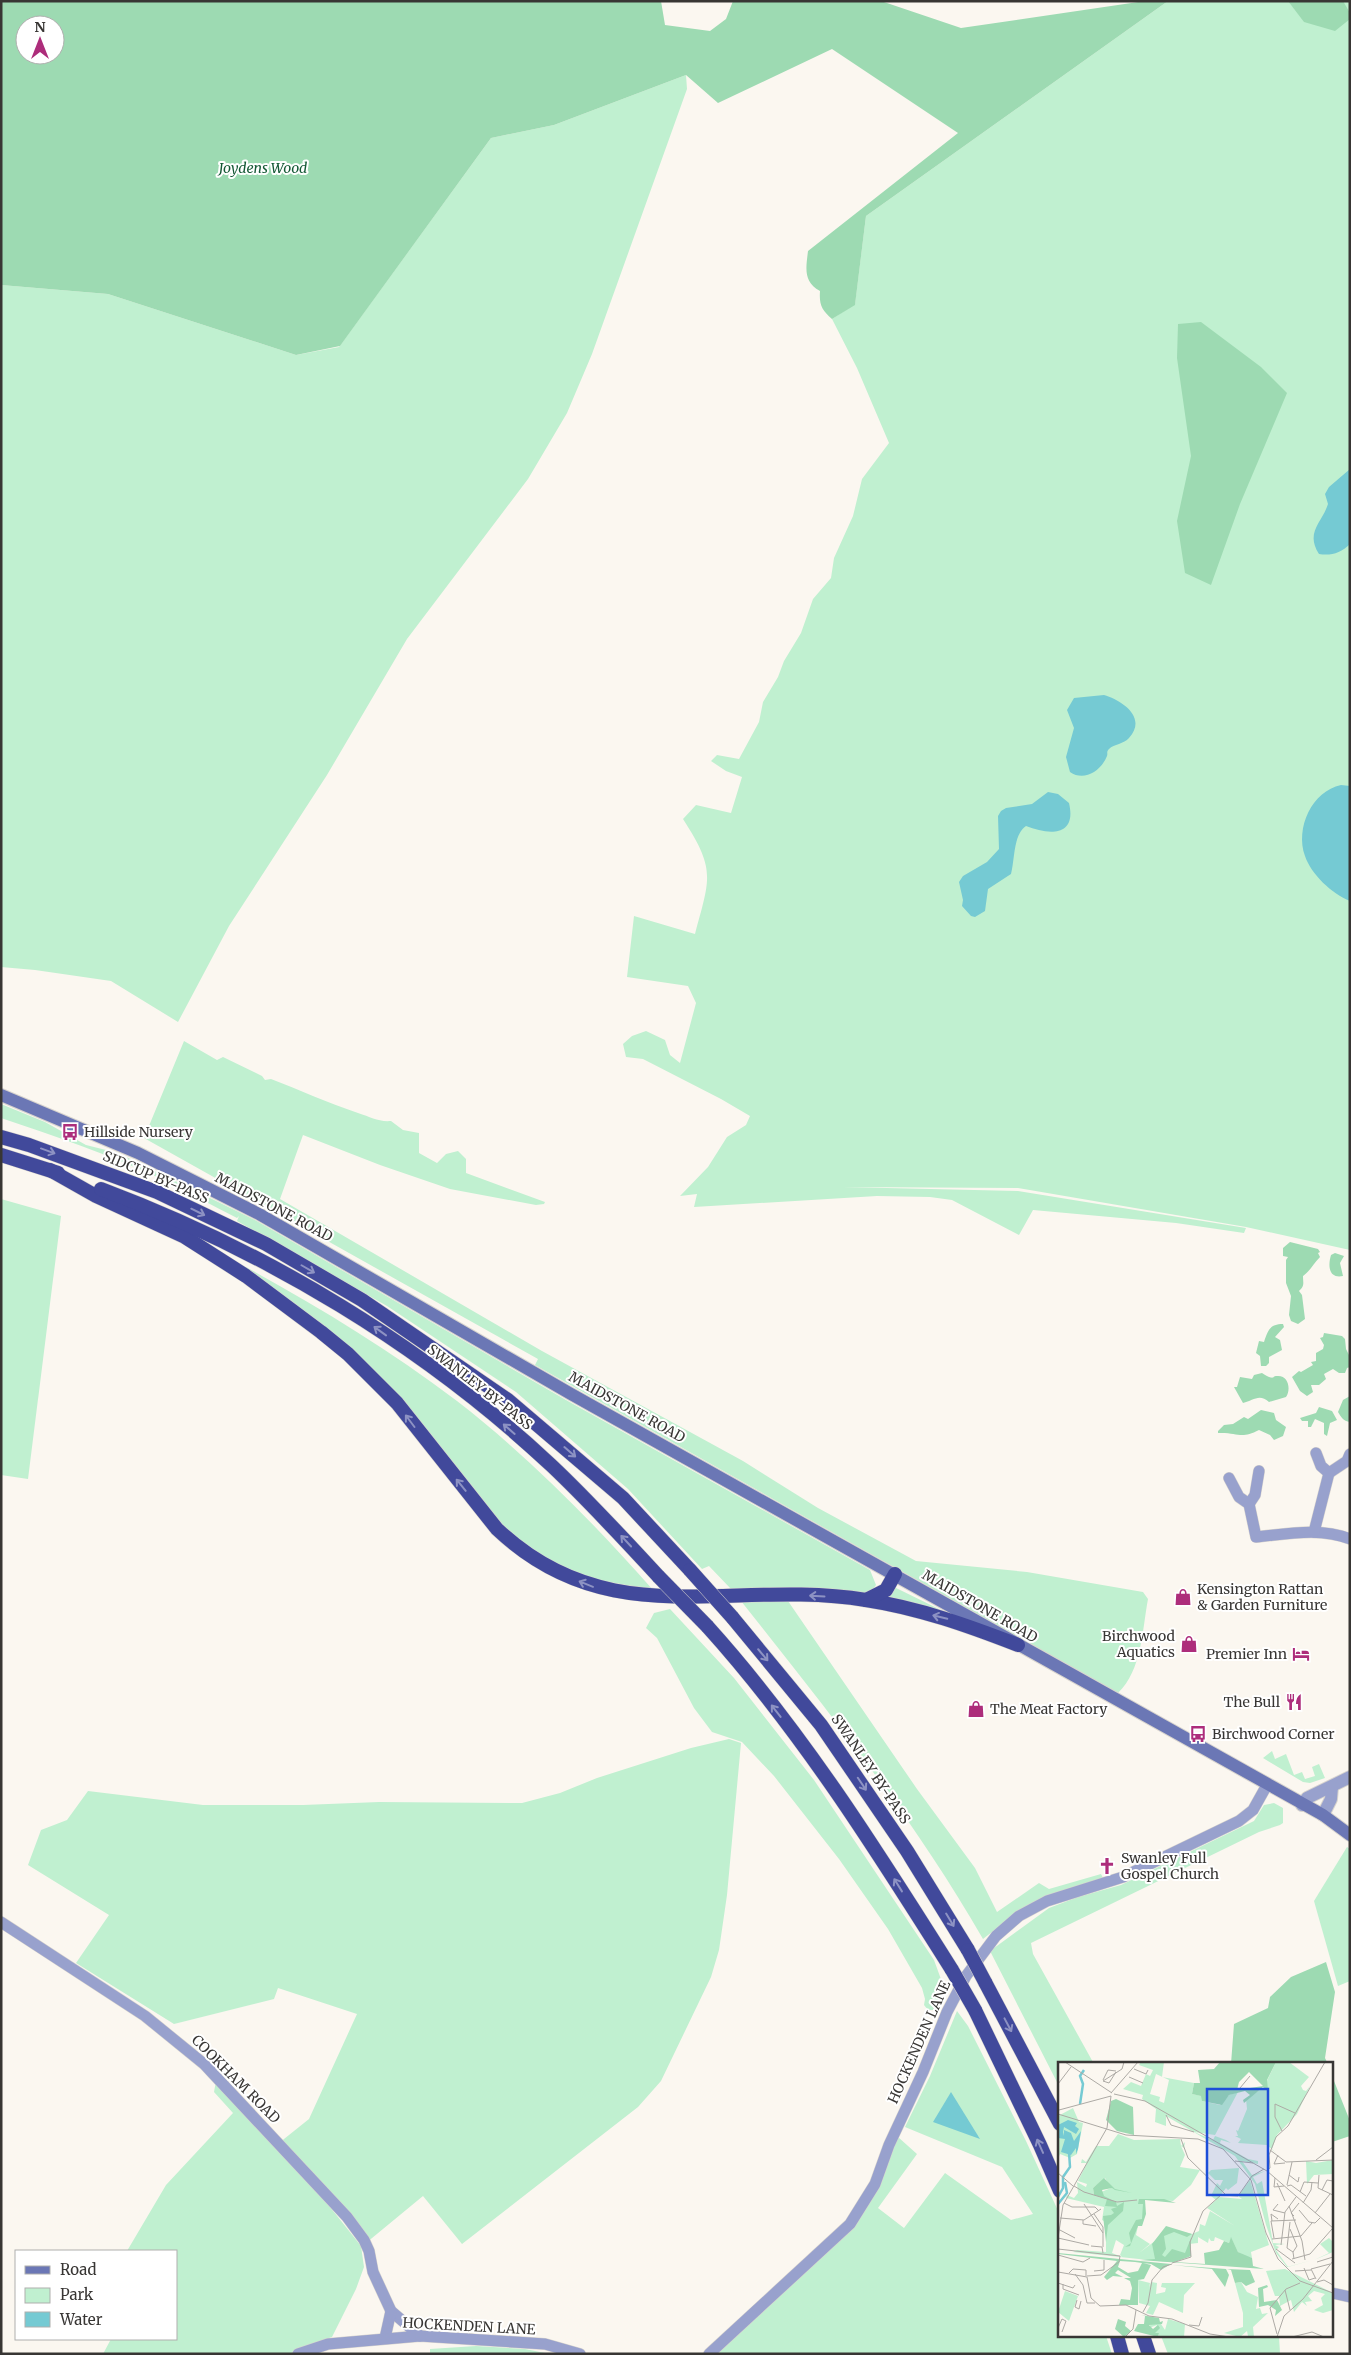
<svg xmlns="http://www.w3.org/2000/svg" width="1351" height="2355" font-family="Merriweather,serif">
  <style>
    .green { fill: #c0f0d0 }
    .forest { fill: #9ddab2; fill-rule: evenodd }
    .water { fill: #75cad3 }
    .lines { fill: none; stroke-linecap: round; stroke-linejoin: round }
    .minor-casing { stroke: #d8d4ce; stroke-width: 12 }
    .tertiary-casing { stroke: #d8d4ce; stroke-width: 14 }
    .secondary-casing { stroke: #d8d4ce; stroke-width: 14 }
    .trunk-casing { stroke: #d8d4ce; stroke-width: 15 }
    .minor { stroke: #98a1cd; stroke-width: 11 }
    .tertiary { stroke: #98a1cd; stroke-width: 12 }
    .secondary { stroke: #6b77b5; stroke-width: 12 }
    .trunk { stroke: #41499b; stroke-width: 14 }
    .trunk-bridge-casing { stroke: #d8d4ce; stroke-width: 15; stroke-linecap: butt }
    .trunk-bridge { stroke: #41499b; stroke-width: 14 }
    .oneway { stroke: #8d92c3 }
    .labels { text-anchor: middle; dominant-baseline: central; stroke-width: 4; stroke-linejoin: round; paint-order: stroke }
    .park-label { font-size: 14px; font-style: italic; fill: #135834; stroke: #fff }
    .poi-label { font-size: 14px; fill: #383634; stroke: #fff; text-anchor: start }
    .street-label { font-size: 14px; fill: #383634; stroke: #fff }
    .inset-river { fill: none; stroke: #75cad3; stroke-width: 2.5 }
    .inset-road { fill: none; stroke: #adaaa5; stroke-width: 1 }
    .view { fill: #1d4ed8; fill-opacity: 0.15; stroke: #1d4ed8; stroke-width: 2.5 }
    .inset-edge { fill: none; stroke: #383634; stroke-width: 2.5 }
  </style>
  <rect width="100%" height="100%" fill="#fbf7f0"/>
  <!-- green -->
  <g class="green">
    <path d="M1168 1H1350V1250L1246 1227 1018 1188 843 1187 1018 1191 1246 1228 1244 1233 1176 1223 1033 1210 1019 1235 952 1200 930 1197 877 1196 694 1207 697 1194 680 1196 708 1167 727 1137 746 1125 750 1116 721 1099 643 1059 626 1057 623 1044 632 1036 646 1031 665 1040 670 1055 680 1063 696 1003 688 986 627 977 634 916 695 934C710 878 716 870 683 819L696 805 731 813 742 777 726 771 711 761 717 755 739 759 759 722 763 702 778 677 784 661 801 633 813 599 831 578 834 558 853 516 862 479 889 443 857 368 832 319 855 304 866 216Z"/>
    <path d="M686 75 687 89 592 354 567 413 528 479 407 639 327 775 229 926 178 1022 111 981 35 970 1 967V285L108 294 296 355 339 347 491 138 554 125Z"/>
    <path d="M184 1041 217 1060 223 1057 262 1076 265 1080 271 1079C300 1090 328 1103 358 1113 371 1117 378 1122 391 1121L403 1130 419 1133V1153L437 1163 446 1154 458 1151 466 1159V1173L545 1202 544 1204 536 1205 450 1189 380 1165 303 1135 280 1199 542 1351 743 1461 818 1508 916 1561 1027 1572 1143 1592 1148 1599C1142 1631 1142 1670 1118 1693L535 1365 538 1359 144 1138Z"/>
    <path d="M1 1104 45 1122 86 1145 118 1153 255 1220 566 1400 870 1570 876 1585C872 1592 865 1593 857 1593L731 1589 709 1566 702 1569 628 1489 516 1392 387 1306 237 1221 239 1216 237 1218C211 1205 185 1190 159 1178 108 1154 54 1136 1 1118Z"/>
    <path d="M1 1199 61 1216 28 1479 1 1475Z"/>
    <path d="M246 1267C319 1307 390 1350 457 1401 528 1456 593 1522 653 1590L593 1579 549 1560 510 1533 476 1497 401 1399 244 1268Z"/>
    <path d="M892 1586 945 1612 884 1602Z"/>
    <path d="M741 1601H788L917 1789 975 1868 997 1912 1039 1883 1049 1889 1101 1874 1103 1878 1016 1913 983 1939C914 1819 827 1709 741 1601Z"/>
    <path d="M670 1609 734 1678 814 1780 934 1960 946 1993 938 2010H928L924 2005 925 1999 922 1988 888 1929 839 1859 774 1776 742 1742 712 1732 694 1708 657 1638 646 1628 654 1613Z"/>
    <path d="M729 1739 741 1743 727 1895 719 1950 711 1977 661 2081 638 2107 462 2244 423 2196 366 2243 279 2143 309 2119 357 2014 278 1988 274 1999 174 2024 76 1963 109 1915 28 1865 41 1830 67 1820 88 1791 203 1805H303L379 1802 522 1803 560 1793 597 1778 691 1748Z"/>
    <path d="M1272 1751 1275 1759 1286 1754 1294 1775 1302 1772 1305 1779 1315 1776 1312 1767 1319 1764 1325 1778 1310 1783 1303 1782 1263 1758Z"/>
    <path d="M1274 1803 1283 1808V1823L1280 1825 1259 1832 1031 1943 1033 1954 1094 2064H1060V2088L990 1951 1049 1908 1078 1897 1121 1885 1254 1821 1264 1805Z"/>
    <path d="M1347 1847 1350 1849V1981L1338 1986 1314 1901Z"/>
    <path d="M957 2011 968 2026 1026 2141 1060 2215V2336H1106L1112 2354H716L854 2227 898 2137 917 2154 878 2208 904 2228 945 2173 1011 2220 1033 2214 1002 2167 905 2127 930 2076Z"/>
    <path d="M216 2081 330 2207 361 2246 364 2267 356 2289 332 2337 300 2348 292 2354H103L111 2339H176V2251H127L166 2185 233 2113 214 2092Z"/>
    <path d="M1161 2336H1279L1280 2354H1168Z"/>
    <path d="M476 2346 525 2349 550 2354H430V2349Z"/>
  </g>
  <!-- forest -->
  <g class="forest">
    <path d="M1 1H661L665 25 710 31 726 19 733 1H881L961 28 1145 1H1168L866 216 855 305 832 319C822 310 819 305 820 291 803 282 806 268 808 251L958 133 832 49 718 103 686 75 554 125 491 138 340 346 296 355 108 294 1 285ZM25 25H55V55H25Z"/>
    <path d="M1288 1H1343L1350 13V19L1335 31 1304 22Z"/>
    <path d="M1201 322 1261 367 1287 393 1240 504 1211 585 1185 573 1177 521 1191 456 1177 358 1178 324Z"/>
    <path d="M1290 1242 1318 1249 1320 1252 1318 1253 1320 1257C1313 1264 1311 1270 1303 1276 1303 1283 1305 1286 1299 1291L1302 1295 1305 1319 1298 1324 1291 1321 1289 1315 1291 1296 1286 1283V1260L1288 1257 1283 1256V1248Z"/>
    <path d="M1335 1253 1344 1256 1340 1263 1343 1276C1328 1279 1328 1265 1331 1255Z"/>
    <path d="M1283 1324 1284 1327 1275 1337 1280 1340 1282 1350 1269 1357V1363L1266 1366H1261L1260 1356 1256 1353 1259 1341 1264 1342C1268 1330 1270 1324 1283 1324Z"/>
    <path d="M1324 1333 1342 1336 1345 1339 1346 1349 1350 1357V1367L1347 1368 1345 1373H1339L1333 1369 1324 1374 1326 1379 1319 1385H1311L1313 1392 1307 1396 1300 1391 1292 1377 1299 1371 1301 1372 1313 1365 1311 1362 1316 1361V1353L1323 1349 1324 1345 1320 1338 1323 1337Z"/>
    <path d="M1262 1373C1264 1374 1266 1376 1269 1377 1275 1379 1272 1376 1277 1376 1289 1375 1291 1390 1286 1397L1269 1402C1259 1393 1253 1401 1243 1403L1234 1387H1237L1240 1377 1252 1379 1254 1375Z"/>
    <path d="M1350 1396V1422C1343 1421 1341 1417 1338 1412L1343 1400Z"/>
    <path d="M1319 1407 1332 1411 1337 1420 1330 1423 1327 1436 1324 1434V1423L1315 1419 1311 1427H1308V1421H1302L1300 1418 1316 1413Z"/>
    <path d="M1261 1410 1274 1413 1276 1420 1286 1427 1283 1436 1274 1440 1270 1435 1259 1430C1240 1440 1238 1432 1218 1433V1431L1224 1425 1233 1424 1244 1417 1248 1419Z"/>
    <path d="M1326 1962 1335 1992 1325 2058 1328 2064H1231L1234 2024 1268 2008 1270 1997 1291 1977Z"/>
    <path d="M1332 2076 1350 2121V2136L1332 2142Z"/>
  </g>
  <!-- water -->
  <g class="water">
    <path d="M1350 469V544C1341 553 1331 556 1319 554 1305 532 1322 523 1328 504L1325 494 1329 487Z"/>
    <path d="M1104 695C1121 700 1148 717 1129 738 1124 744 1114 744 1109 749 1106 752 1108 753 1107 756 1101 771 1084 782 1070 772L1066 757 1074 728 1067 710 1074 698Z"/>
    <path d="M1341 785 1350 786V901C1332 894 1311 874 1305 856 1295 828 1312 791 1341 785Z"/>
    <path d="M1048 792 1058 794 1069 803C1077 837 1049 835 1026 826 1013 835 1015 859 1011 874L988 889 985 911 975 917 971 916 962 906 963 900 959 882 963 876 987 862 999 849 998 816 1001 811 1006 808 1032 804Z"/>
    <path d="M951 2092 980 2139 933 2122Z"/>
  </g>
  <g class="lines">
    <!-- minor casing -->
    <g class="minor-casing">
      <g id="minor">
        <path d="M1329 1473 1347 1461 1350 1454"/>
        <path d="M1229 1478 1239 1497 1249 1504 1256 1537C1287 1534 1320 1527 1350 1539"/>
        <path d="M1249 1504 1255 1495 1259 1471"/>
        <path d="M1314 1532 1329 1473 1321 1466 1316 1453"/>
        <path d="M1 1922 145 2016 204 2064 347 2217 364 2240 369 2251 373 2272 391 2311 420 2336"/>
        <path d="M1332 2293 1350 2297"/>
        <path d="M385 2338 391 2311"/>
        <path d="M298 2354 328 2344 420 2336 545 2344 580 2354"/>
        <path d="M709 2354 850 2224 875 2184 889 2145 923 2072 947 2012 966 1976 996 1936 1019 1916 1047 1901 1123 1877 1239 1821 1253 1810 1267 1785"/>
      </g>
    </g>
    <!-- tertiary casing -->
    <g class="tertiary-casing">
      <g id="tertiary">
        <path d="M1302 1805 1307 1798 1350 1777"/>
        <path d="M1323 1815 1331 1799 1332 1787"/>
      </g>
    </g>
    <!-- secondary casing -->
    <g class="secondary-casing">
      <path id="secondary" d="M1 1095 138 1153 259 1214 571 1394 1323 1815 1350 1835"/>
    </g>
    <!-- trunk casing -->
    <g class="trunk-casing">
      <g id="trunk">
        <path d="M1 1137 29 1145 157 1192 266 1244 362 1300 508 1400 623 1498 690 1570"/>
        <path d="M1 1155 58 1173"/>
        <path d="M50 1170 96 1196 185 1237 246 1276 321 1332 348 1354 397 1403 497 1529C610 1636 732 1578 866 1600 919 1608 969 1626 1018 1645"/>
        <path d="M101 1189C266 1251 423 1345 552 1466 589 1501 624 1539 659 1577"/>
        <path d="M866 1600 886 1590 895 1574"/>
        <path d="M732 1617 821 1725 907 1851 968 1950"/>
        <path d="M707 1626C801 1730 877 1851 952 1970"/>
        <path d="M985 1982 1060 2124"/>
        <path d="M975 2010 1040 2145 1060 2191"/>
        <path d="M1117 2336 1122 2354"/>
        <path d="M1143 2336 1149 2354"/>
      </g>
    </g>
    <!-- minor -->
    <use href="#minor" class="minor"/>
    <!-- tertiary -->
    <use href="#tertiary" class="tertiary"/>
    <!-- secondary -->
    <use href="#secondary" class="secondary"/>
    <!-- trunk -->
    <use href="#trunk" class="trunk"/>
    <!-- trunk-bridge casing -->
    <g class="trunk-bridge-casing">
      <g id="trunk-bridge">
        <path d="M690 1570 732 1617"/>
        <path d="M659 1577 707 1626"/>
        <path d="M968 1950 985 1982"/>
        <path d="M952 1970 975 2010"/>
      </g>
    </g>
    <!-- trunk-bridge -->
    <use href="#trunk-bridge" class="trunk-bridge"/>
  </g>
  <!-- one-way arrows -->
  <defs><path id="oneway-shaft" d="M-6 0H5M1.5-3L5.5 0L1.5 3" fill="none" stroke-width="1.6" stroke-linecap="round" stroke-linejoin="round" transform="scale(1.25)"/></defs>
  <g class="oneway">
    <use href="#oneway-shaft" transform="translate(48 1151) rotate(20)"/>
    <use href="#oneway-shaft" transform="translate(198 1212) rotate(26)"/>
    <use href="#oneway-shaft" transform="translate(308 1269) rotate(30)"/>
    <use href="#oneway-shaft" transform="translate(380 1331) rotate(-144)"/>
    <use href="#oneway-shaft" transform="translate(410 1421) rotate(-127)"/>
    <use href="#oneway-shaft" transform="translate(509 1429) rotate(-139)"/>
    <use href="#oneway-shaft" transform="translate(570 1452) rotate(41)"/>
    <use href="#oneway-shaft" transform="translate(461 1485) rotate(-129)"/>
    <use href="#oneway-shaft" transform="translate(626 1541) rotate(-133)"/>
    <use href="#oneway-shaft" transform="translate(586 1584) rotate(-158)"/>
    <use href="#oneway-shaft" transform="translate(817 1596) rotate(-177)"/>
    <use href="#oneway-shaft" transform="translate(940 1617) rotate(-167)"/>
    <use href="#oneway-shaft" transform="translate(763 1655) rotate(50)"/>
    <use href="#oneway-shaft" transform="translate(776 1711) rotate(-128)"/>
    <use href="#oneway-shaft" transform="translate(862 1784) rotate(56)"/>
    <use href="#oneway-shaft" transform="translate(898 1885) rotate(-122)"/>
    <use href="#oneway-shaft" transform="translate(950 1920) rotate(59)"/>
    <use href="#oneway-shaft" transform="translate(1008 2025) rotate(62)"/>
    <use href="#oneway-shaft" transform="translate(1040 2146) rotate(-114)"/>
  </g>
  <!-- icons -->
  <defs>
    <g id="bus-bare" transform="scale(1.35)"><path d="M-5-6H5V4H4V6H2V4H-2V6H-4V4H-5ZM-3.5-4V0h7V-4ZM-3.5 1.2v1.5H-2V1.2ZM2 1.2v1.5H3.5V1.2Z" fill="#ad2d7b" stroke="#fff" stroke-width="2.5" paint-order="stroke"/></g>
    <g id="shop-bare" transform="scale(1.35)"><path d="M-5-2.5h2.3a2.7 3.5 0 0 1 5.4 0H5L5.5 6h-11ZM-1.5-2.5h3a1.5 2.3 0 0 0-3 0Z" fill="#ad2d7b" stroke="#fff" stroke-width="2.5" paint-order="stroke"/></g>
    <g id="hotel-bare" transform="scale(1.35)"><path d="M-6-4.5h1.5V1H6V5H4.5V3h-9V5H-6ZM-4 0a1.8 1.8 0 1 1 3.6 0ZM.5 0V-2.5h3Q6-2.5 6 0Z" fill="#ad2d7b" stroke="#fff" stroke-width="2.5" paint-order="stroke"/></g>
    <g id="restaurant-bare" transform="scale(1.35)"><path d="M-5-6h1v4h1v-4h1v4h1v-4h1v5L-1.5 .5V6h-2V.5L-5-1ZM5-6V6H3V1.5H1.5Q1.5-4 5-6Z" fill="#ad2d7b" stroke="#fff" stroke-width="2.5" paint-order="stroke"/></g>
    <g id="church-bare" transform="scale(1.35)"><path d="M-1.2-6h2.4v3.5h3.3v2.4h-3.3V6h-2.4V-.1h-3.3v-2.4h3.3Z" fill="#ad2d7b" stroke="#fff" stroke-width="2.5" paint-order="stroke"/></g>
  </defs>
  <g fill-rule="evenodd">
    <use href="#bus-bare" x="70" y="1132"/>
    <use href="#shop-bare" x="1183" y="1597"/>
    <use href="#shop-bare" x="1189" y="1644"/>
    <use href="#hotel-bare" x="1301" y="1654"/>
    <use href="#restaurant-bare" x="1294" y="1702"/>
    <use href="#shop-bare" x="976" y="1709"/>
    <use href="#bus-bare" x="1198" y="1734"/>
    <use href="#church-bare" x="1107" y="1866"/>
  </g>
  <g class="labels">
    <!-- park labels -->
    <g class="park-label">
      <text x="263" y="168">Joydens Wood</text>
    </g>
    <!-- poi labels -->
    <g class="poi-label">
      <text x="84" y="1132">Hillside Nursery</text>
      <text x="1197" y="1589">Kensington Rattan<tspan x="1197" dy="16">&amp; Garden Furniture</tspan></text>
      <text x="1175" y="1636" text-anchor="end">Birchwood<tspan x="1175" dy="16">Aquatics</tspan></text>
      <text x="1287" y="1654" text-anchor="end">Premier Inn</text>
      <text x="1280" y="1702" text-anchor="end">The Bull</text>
      <text x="990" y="1709">The Meat Factory</text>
      <text x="1212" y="1734">Birchwood Corner</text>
      <text x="1121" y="1858">Swanley Full<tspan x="1121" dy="16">Gospel Church</tspan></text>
    </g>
    <!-- street labels -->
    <g class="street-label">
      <text transform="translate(156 1177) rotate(23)">SIDCUP BY-PASS</text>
      <text transform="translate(274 1207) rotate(28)">MAIDSTONE ROAD</text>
      <text transform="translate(480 1387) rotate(38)">SWANLEY BY-PASS</text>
      <text transform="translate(627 1407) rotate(29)">MAIDSTONE ROAD</text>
      <text transform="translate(980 1606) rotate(30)">MAIDSTONE ROAD</text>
      <text transform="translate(871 1769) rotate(56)">SWANLEY BY-PASS</text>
      <text transform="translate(919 2042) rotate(-66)">HOCKENDEN LANE</text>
      <text transform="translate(236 2079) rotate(45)">COOKHAM ROAD</text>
      <text transform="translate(469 2326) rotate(3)">HOCKENDEN LANE</text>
    </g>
  </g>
  <!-- overview -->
  <g transform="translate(1058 2062)">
    <rect width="275" height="275" fill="#fbf7f0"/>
    <path d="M83 0H106L104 15 136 21 134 32 144 34V39L162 43 171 33 180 30 157 73 136 70 155 78 157 74 168 78 173 81 163 78 162 81 190 97 200 99V102L184 99 194 113 207 109 195 115 199 122 204 119 215 181 227 182V188V182L217 183 221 185 218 188 230 205 255 198 229 205 218 191 208 163 197 122 177 94 108 54V64L97 60 98 47 84 37 85 33 65 27 73 20 83 24 88 12 92 14 95 8 81 3ZM98 12 111 18 106 41 101 39 102 35 92 32ZM218 0H231L251 15 243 24 245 28 248 29 252 24 239 52 219 73 214 87 218 91 209 83 180 81 183 77 177 74H180L178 68 180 69 189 47 188 37 206 25ZM15 46 21 60 25 61 19 92 12 96 2 92 0 97V54ZM60 72 76 78 122 77 123 84 127 80 126 86 123 84 127 93 122 105 142 108 133 123 115 139 87 137 84 164H80L78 173 92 182 81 191 113 167 134 172 141 169 142 162 147 164 152 149 177 164 149 146 158 138 153 134 159 121 162 124 165 118H157L150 111 153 108 181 106 179 121 170 128 168 126 161 135 184 137 180 134 192 118 211 183 193 190 194 196 189 195 180 190 173 176 171 181 157 175 156 179H153L151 176 150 181 140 175V181L131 182V195L109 200 15 190 19 188 48 190V160L44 158 46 145 8 136 9 133 16 136 20 131 19 120 28 125 29 122 20 119 29 101H23L24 97 28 100 38 84H51ZM47 116 53 126 36 133 35 126ZM58 178 66 183 62 193 64 195 54 191ZM275 98V112L256 113 249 122 248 99 258 101ZM271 176 275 180V190L256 198 271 191 262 182ZM227 207 275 231V248L265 251 256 248 265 243 263 236 267 232 256 229 250 234 254 239 247 240 249 244 244 240 236 250 233 238 222 244 221 234H217L208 209ZM80 218 92 221 91 226 93 220 99 221 98 232 107 230 108 226 103 225 104 221H137L126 233 125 251 101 240 95 253 88 251 92 244 81 241ZM183 220 189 230 200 235 198 247 202 246 204 252 210 251 195 265 196 275 190 274 189 269 182 275 166 271 185 265V251L177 221ZM7 229 20 234 11 259 0 250ZM110 257 127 262 126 275H100L101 271H96L99 263 91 266 93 261 103 262 107 268Z" fill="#c0f0d0" fill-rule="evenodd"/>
    <path d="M162 0 172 1 218 0 209 18 210 28 205 25 186 41 185 38 192 33 187 29 171 33 164 43 144 39 143 34 134 32 136 21H142L140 8 156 7ZM191 10 205 24 179 28 181 20ZM58 37 75 45 76 73 59 69 48 58 53 39ZM46 116 57 127 74 131 57 128 54 126 44 128 46 134 58 140 59 144 66 140 65 149 50 163 48 180 45 154 53 153 56 151 53 147 59 145 47 144 49 137 36 133 35 126ZM81 137H106L118 141 87 138 88 152 84 164H80L72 184 67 185 73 181 71 171 78 158 84 157 85 142H80ZM108 164 134 172 129 175 116 170 106 174 108 187 104 193 107 195 114 187 127 191 133 176V194L117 200 147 202 146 191 161 188 166 179 171 181 173 175 180 190 194 196 195 204 206 207 82 198 97 197 94 182ZM0 192V191L113 202 103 208 93 202 85 201 93 203 86 217 80 218V243H61L63 237 72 238 74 226 72 219 66 216H73L60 208 57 211 65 215 55 214 49 218 46 215 59 199ZM62 199 77 200 84 201 80 209 70 211 60 205ZM114 203 168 207 171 213 167 225 154 207ZM169 207 192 208 197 220 188 224 183 220 177 221 173 208ZM209 223 210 225 205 227 206 240 219 238 224 248 217 254 218 248 210 243 201 245 200 226ZM83 253 101 256 102 260 105 259 104 262 91 263 95 267 100 263 102 266 97 271H101L100 275 76 269 80 262H86L87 254ZM60 257 68 260 67 264 73 269 66 275 57 267Z" fill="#9ddab2" fill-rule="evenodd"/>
    <path d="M10 58 19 61 17 64 21 67 18 72 6 65 5 70 6 74V68L13 71 16 79 23 69 20 87 18 92V86L13 93 3 90 7 77 0 76V63Z" fill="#75cad3"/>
    <path class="inset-river" d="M22 42 25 22 22 14 26 8M0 135 5 126V115L12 105 11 90M0 142 9 131 7 120"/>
    <path class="inset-road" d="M7 0 54 31M76 7 88 12 90 8M71 15 85 21M45 18 50 8 58 9M45 19 64 7 66 0M45 19 51 21 58 10M0 22 13 5M182 26 192 14M53 31 80 0M56 32 87 39 209 109 275 166M1 48 53 34M0 52 68 73 140 77 165 87 193 118 208 171 220 197 242 219 275 231M108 53 113 63 136 70M224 69 217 55V42L237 51M123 77 130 96 167 132M212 88 228 100 275 98M220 93 216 102 227 101M258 98 275 85M177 99 195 101M209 108 212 106 211 93 218 75 230 64 267 0M0 111 15 124M231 113 240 120 241 115M261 113 260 126 275 133M217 116 216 125 226 124M219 121 227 139M229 123 234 100M16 124 26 130 59 140 79 138M229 124 233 123 248 134M264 128 269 118 275 119M242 130 246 120 260 121M6 141 14 145H37L41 149M245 141 253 128 254 120M26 142 45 171M220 142 215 148 227 151M231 144 244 179 247 198M241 148 251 160 257 161 262 156M257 151 272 132M36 152 45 165V185M236 154 233 151 241 141M2 156 26 158 43 147M25 158V162L38 164M214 159 213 152 220 157M232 160 229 186 235 190 236 197M0 167 17 176M232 167 239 184 235 190M0 176 5 143 49 66 53 34M0 176 31 183M216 176 213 159 238 158M214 177 243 174 254 161M223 183 227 150 238 135M33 184 44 185 45 191M0 187 62 194 61 200 43 213 29 214M218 187 237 201M0 193 25 200 32 196M234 197 252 192 274 167M259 200 275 195M114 201 133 195 132 180 145 149 163 133 180 134 194 114 206 107M246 206 251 218 257 216M36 209 46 208V198M237 209 253 208M0 210 29 215 33 236 42 244 68 243 91 254 114 257 152 272 171 275M11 211 15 207 28 208V214M17 212 25 223 29 241H37M258 217 253 207 272 202M259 220 266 218 275 223M0 221 15 226 17 223M5 222V227L21 233M227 228 232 248M19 238 17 245 21 247 23 239M85 250 90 241 94 218 105 205 114 202M131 263 141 264 144 255M0 266 4 257 8 259 4 270M219 272 212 246 228 227 242 221M67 275 75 267 78 248M219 275 226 254 245 237 275 199M234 275 254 270 266 275"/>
    <path class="view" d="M149 27H210V133H149Z"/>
    <rect width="275" height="275" class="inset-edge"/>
  </g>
  <!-- border -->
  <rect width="1351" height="2355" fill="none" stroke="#383634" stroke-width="5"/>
  <!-- legend -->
  <rect x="15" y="2250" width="162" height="90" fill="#ffffff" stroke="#afafae"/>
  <rect x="25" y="2266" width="25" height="8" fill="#6b77b5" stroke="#afafae"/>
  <text x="60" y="2275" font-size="15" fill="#383634">Road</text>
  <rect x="25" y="2288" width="25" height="15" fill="#c0f0d0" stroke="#afafae"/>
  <text x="60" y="2300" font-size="15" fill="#383634">Park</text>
  <rect x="25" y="2312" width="25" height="15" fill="#75cad3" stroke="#afafae"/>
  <text x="60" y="2325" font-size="15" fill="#383634">Water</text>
  <!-- north arrow -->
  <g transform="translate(40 40)"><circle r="24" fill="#ffffff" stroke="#afafae"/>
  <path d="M0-4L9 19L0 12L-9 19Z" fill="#ad2d7b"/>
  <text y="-8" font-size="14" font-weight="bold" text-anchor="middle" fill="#383634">N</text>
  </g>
</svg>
